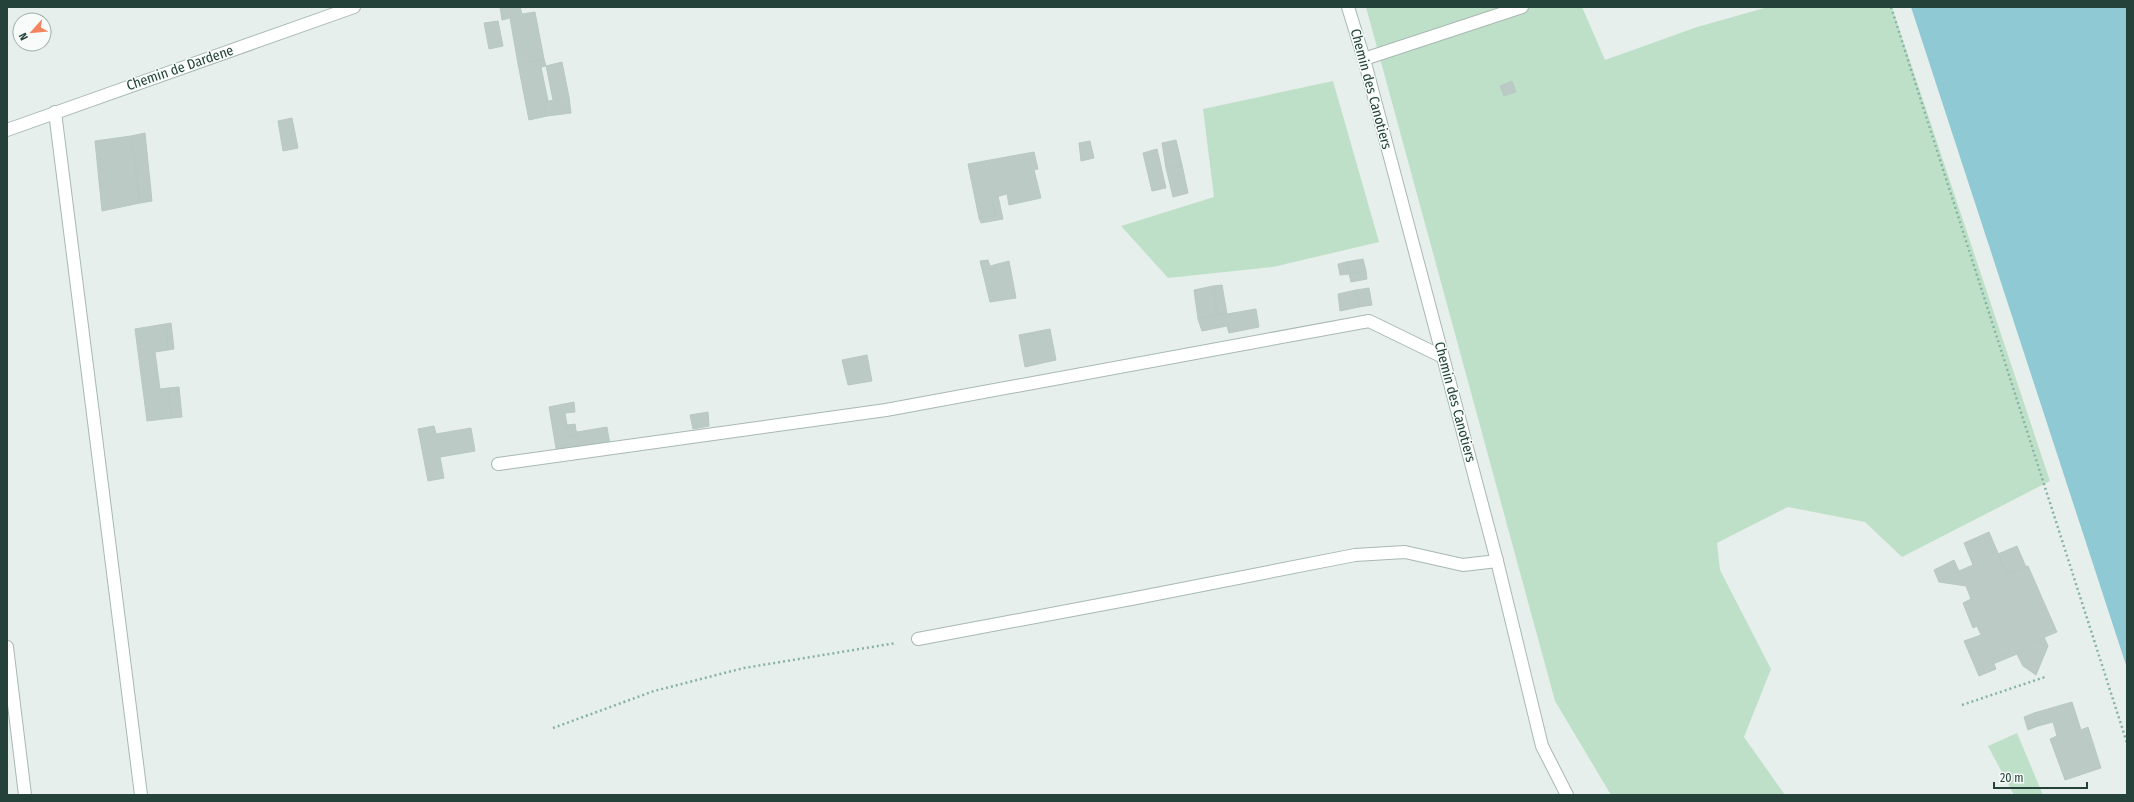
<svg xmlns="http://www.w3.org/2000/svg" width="2134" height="802" font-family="'Fira Sans Condensed',sans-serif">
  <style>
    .green { fill: #bfe0c8 }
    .water { fill: #8ec9d4 }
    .building { fill: #bbcac4; stroke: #b8c9c2 }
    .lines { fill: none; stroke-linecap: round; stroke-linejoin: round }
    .minor-casing { stroke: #a8b8b2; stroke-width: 14 }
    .path { stroke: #86b3a5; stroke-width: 2.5; stroke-dasharray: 2 3; stroke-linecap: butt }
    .minor { stroke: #fff; stroke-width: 12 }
    .labels { text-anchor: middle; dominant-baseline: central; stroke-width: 3; stroke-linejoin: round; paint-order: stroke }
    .street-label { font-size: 14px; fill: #24423a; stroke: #f7fbf9 }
  </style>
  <rect width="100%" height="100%" fill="#e6efeb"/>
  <!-- green -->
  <g class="green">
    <path d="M1366 7H1582L1605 60 1697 27 1768 7H1892L2050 481 1902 557 1865 522 1788 507 1717 543 1720 570 1771 669 1744 737 1785 795H1611L1555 701Z"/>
    <path d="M1333 81 1379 242 1273 267 1168 278 1121 226 1214 197 1203 109Z"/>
    <path d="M2017 733 2043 795H2014L1988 746Z"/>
  </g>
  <!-- water -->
  <path class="water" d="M1911 7H2127V668Z"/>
  <!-- building -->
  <g class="building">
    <path d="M500 7H520L522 14 535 12 544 59 518 64 510 18 502 20Z"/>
    <path d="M498 21 503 46 489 49 484 23Z"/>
    <path d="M544 59 546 66 541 67 548 101 544 102 547 116 529 120 518 64Z"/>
    <path d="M562 62 569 97 553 100 546 66Z"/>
    <path d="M1512 81 1516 92 1504 96 1500 86Z"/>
    <path d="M569 97 571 113 547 116 544 102Z"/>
    <path d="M292 118 298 148 283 151 278 121Z"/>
    <path d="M145 133 152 201 140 203 131 136Z"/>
    <path d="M131 136 140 203 102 211 95 141Z"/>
    <path d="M1176 140 1182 165 1166 168 1162 143Z"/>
    <path d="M1090 141 1094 158 1081 161 1079 143Z"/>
    <path d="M1157 149 1166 188 1152 191 1143 153Z"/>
    <path d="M1034 152 1038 169 1034 170 1041 198 1009 205 1007 194 992 198 996 215 979 218 968 164Z"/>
    <path d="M1182 165 1188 193 1173 197 1166 168Z"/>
    <path d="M998 196 1003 219 981 223 979 218 996 215 992 198Z"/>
    <path d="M1363 259 1366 271 1349 274 1346 262Z"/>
    <path d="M988 260 990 266 1009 261 1016 298 990 302 980 261Z"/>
    <path d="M1346 262 1349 274 1340 275 1338 264Z"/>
    <path d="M1366 271 1367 279 1351 282 1349 274Z"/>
    <path d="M1222 285 1227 314 1217 316 1213 286Z"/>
    <path d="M1213 286 1217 316 1198 319 1194 290Z"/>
    <path d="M1369 288 1372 305 1359 307 1356 290Z"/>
    <path d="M1356 290 1359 307 1340 311 1338 294Z"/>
    <path d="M1256 309 1259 327 1229 333 1227 326 1202 331 1198 319Z"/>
    <path d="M171 323 174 349 168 350 165 324Z"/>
    <path d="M165 324 168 350 155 352 160 389 168 388 172 418 147 421 135 329Z"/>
    <path d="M1050 329 1056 360 1025 367 1019 335Z"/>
    <path d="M867 355 872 381 848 385 842 360Z"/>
    <path d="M179 387 182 417 172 418 168 388Z"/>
    <path d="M574 402 575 412 565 413 569 437 577 436V432L607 427 610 445 557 454 549 407Z"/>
    <path d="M708 412 709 426 693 429 690 415Z"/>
    <path d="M575 424 577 436 569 437 567 425Z"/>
    <path d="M434 426 436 434 471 428 475 451 440 457 444 478 428 481 418 429Z"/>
    <path d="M1989 532 2007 574 2028 566 2057 632 1992 659 1996 669 1979 676 1964 641 1981 635 1977 626 1973 628 1963 603 1971 599 1966 586 1939 582 1934 570 1954 560 1959 571 1973 565 1964 543Z"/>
    <path d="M2017 546 2026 567 2007 574 1998 554Z"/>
    <path d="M2044 637 2048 646 2036 675 2023 666 2015 650Z"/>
    <path d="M2015 650 2017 654 1993 664 1992 659Z"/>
    <path d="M2072 702 2081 730 2088 727 2101 768 2065 780 2050 739 2057 736 2053 722 2038 726 2034 713Z"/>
    <path d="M2034 713 2038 726 2028 730 2024 717Z"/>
  </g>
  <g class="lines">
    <!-- minor casing -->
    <g class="minor-casing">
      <g id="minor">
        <path d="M1348 7 1364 59 1497 561 1542 746 1567 795"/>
        <path d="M1364 59 1522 7"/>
        <path d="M55 112 141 795"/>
        <path d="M7 130 354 7"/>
        <path d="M498 464 886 410 1369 321 1443 357"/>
        <path d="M918 639 1131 599 1355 555 1405 552 1463 565 1497 561"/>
        <path d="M7 647 25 795"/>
      </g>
    </g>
    <!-- path -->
    <g class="path">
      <path d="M1891 7 2127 743"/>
      <path d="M1962 705 2045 677"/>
      <path d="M553 728 654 691 744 668 896 643"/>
    </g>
    <!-- minor -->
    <use href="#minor" class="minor"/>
  </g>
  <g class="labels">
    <!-- street labels -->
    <g class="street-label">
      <text transform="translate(180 68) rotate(-19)">Chemin de Dardene</text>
      <text transform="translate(1371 89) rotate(75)">Chemin des Canotiers</text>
      <text transform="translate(1455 402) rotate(75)">Chemin des Canotiers</text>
    </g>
  </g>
  <!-- border -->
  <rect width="2134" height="802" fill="none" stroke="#24423a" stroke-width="16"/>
  <!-- north arrow -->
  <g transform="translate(32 32) rotate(243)"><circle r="19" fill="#f7fbf9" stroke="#a3b1ad"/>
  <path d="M0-3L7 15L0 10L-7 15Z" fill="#f4845f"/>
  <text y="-6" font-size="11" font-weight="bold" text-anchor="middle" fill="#24423a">N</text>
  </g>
  <!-- scale -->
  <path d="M1994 782v6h93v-6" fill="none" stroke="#24423a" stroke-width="2"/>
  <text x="2000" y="782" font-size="12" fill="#24423a" stroke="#f7fbf9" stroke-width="3" paint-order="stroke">20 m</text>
</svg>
